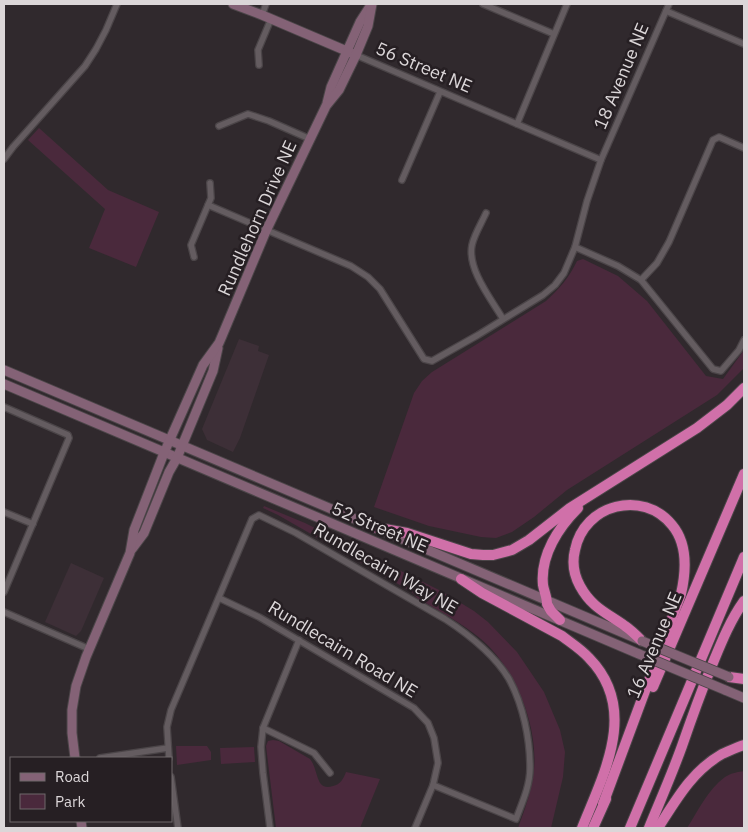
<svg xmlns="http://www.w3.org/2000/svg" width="748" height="832" font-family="'IBM Plex Sans',sans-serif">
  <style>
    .built { fill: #3d2f37 }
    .green { fill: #4a293c }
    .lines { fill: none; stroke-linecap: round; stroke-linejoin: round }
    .street-casing { stroke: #4b4548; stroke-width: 8 }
    .secondary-casing { stroke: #4b4548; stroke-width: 11 }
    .highway-casing { stroke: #4b4548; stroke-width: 12 }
    .street { stroke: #645c60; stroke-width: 5.5 }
    .secondary { stroke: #846276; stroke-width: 9 }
    .highway { stroke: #d070a9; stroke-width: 10 }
    .secondary-bridge-casing { stroke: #4b4548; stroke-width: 11; stroke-linecap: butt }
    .secondary-bridge { stroke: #846276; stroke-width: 9 }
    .labels { text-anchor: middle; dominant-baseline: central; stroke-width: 5; stroke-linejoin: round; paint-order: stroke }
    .street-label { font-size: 18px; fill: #dbd6d8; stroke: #261f23 }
  </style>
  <rect width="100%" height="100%" fill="#30292d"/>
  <!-- built -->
  <g class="built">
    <path d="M239 339 259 346 258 351 269 355 240 438 233 452 207 440 202 429Z"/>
    <path d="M71 563 104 578 81 631 76 636 45 622Z"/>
  </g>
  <!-- green -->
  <g class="green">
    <path d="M39 128 108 190 159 212 136 267 89 248 105 209 28 140Z"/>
    <path d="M583 259 618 276 647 301 706 376 723 379 744 350V368L717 395 567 490 534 517 512 532 496 538 481 537 429 526 374 507 414 393 422 381 432 372 546 301C559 289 569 278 577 261Z"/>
    <path d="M264 506 305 523 441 591 474 611 488 622 517 652 544 692 560 730 565 752 563 777 551 828H518C525 809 532 790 534 769 538 725 515 668 481 639 462 623 439 611 417 598L412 592 278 515 263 508Z"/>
    <path d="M273 740 279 741 310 759C319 770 315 792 333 786 340 785 344 778 346 772L380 779 360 828H276L266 746 268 741Z"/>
    <path d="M176 746H207L211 752V760L177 765Z"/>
    <path d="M254 747 255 762 221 764 220 748Z"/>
    <path d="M744 771V828H687C698 811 708 789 725 777 731 773 738 772 744 771Z"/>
  </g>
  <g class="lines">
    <!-- street casing -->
    <g class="street-casing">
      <g id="street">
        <path d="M483 4 554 34"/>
        <path d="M666 11 744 44"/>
        <path d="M262 15 266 4"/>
        <path d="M356 55 601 160"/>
        <path d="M259 65 258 50 271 19"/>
        <path d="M517 124 567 4"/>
        <path d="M219 126 248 114 269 121 310 139"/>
        <path d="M4 159 13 147 85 66 96 49 106 30 117 4"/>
        <path d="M402 180 440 92"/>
        <path d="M208 205 351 266 368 277 380 289 424 359 432 361 478 335 543 295 555 285 564 273 575 247 587 201 601 160 669 4"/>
        <path d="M486 213C482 222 474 235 472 245 467 269 491 299 503 319"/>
        <path d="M575 247 618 266 641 280 713 369 721 371 739 350 744 340"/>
        <path d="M194 257 191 245 211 198 210 183"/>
        <path d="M641 280 657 263 669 242 713 140 719 137 744 148"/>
        <path d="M4 407 68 435 69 438 4 592"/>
        <path d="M4 512 33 524"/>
        <path d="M219 598 259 617 414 708 428 723 434 738 438 763 433 785 415 828"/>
        <path d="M4 612 89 649"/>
        <path d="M263 728 314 753 330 773"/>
        <path d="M100 758 168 748"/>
        <path d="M169 758 167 727 171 710 252 519 259 515 296 533 445 619C468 634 494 654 509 679 523 705 530 738 530 768 530 786 522 803 516 819L433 785"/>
        <path d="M171 777 178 828"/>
        <path d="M270 828 263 773 261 747 263 728 299 640"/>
      </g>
    </g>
    <!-- secondary casing -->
    <g class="secondary-casing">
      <g id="secondary">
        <path d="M233 4 262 15 356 55"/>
        <path d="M327 103 331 87 360 22 369 8"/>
        <path d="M4 370 640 640"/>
        <path d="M4 384 639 654"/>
        <path d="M132 549 144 533 169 472 177 458 213 371 218 348"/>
        <path d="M725 690 744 698"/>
        <path d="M75 758 72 733V710L76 686 86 657 130 553 134 530 164 453 203 365 219 343 222 336 266 231 326 106 339 90 356 55 368 26 372 4"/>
        <path d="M81 821 82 828"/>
      </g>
    </g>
    <!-- highway casing -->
    <g class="highway-casing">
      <g id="highway">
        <path d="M373 527 407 533 471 554 483 555H493L512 550 529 540 570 508 697 428 727 405 744 388"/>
        <path d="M461 579 482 593 562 636C571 643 581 649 589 658 639 709 604 773 582 828"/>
        <path d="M560 620 551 611 547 604C547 597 544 591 543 585 540 555 559 527 578 508"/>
        <path d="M729 677 744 679"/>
        <path d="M653 687 744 474"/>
        <path d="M603 804 681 594C686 572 688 544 672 525 643 489 584 504 575 550 572 562 574 575 580 586 592 608 607 613 625 626 631 630 637 636 642 641"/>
        <path d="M593 828 606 799"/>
        <path d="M630 828 744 557"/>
        <path d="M649 828C660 801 672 774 682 746 691 720 700 695 710 670 720 646 729 622 744 601"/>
        <path d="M658 828C676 800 692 771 722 754 729 751 737 747 744 745"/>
      </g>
    </g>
    <!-- street -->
    <use href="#street" class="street"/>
    <!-- secondary -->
    <use href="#secondary" class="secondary"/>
    <!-- highway -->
    <use href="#highway" class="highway"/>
    <!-- secondary-bridge casing -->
    <g class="secondary-bridge-casing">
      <g id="secondary-bridge">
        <path d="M642 641 729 677"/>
        <path d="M639 654 725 690"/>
      </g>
    </g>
    <!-- secondary-bridge -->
    <use href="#secondary-bridge" class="secondary-bridge"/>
  </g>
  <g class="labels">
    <!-- street labels -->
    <g class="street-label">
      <text transform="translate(424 67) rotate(23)">56 Street NE</text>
      <text transform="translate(621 76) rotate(-67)">18 Avenue NE</text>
      <text transform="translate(257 218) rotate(-66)">Rundlehorn Drive NE</text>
      <text transform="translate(380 527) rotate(23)">52 Street NE</text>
      <text transform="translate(386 568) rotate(30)">Rundlecairn Way NE</text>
      <text transform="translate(654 645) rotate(-67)">16 Avenue NE</text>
      <text transform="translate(343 649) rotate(31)">Rundlecairn Road NE</text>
    </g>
  </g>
  <!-- border -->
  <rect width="748" height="832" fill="none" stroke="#dbd6d8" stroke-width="10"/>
  <!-- legend -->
  <rect x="10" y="757" width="162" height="65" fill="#261f23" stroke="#6e686b"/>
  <rect x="20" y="773" width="25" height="8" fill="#846276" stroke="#6e686b"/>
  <text x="55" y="782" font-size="15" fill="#dbd6d8">Road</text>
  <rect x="20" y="794" width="25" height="15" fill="#4a293c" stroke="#6e686b"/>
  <text x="55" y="807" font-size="15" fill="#dbd6d8">Park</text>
</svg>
